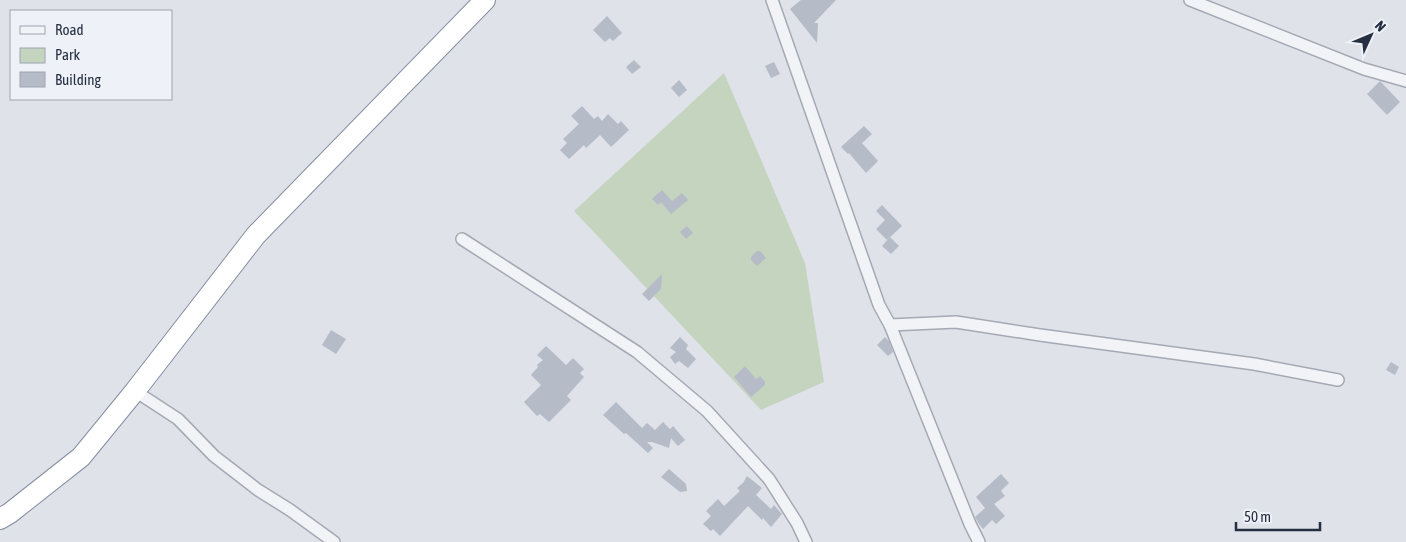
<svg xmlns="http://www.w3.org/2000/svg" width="1406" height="542" font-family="'Asap Condensed',sans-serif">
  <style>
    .green { fill: #c4d4bf }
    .building { fill: #b5bbc7 }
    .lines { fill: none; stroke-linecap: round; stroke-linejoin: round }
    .street-casing { stroke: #a4a9b4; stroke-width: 14 }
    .highway-casing { stroke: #858fa1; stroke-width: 22 }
    .street { stroke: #f2f3f7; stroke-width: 11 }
    .highway { stroke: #fff; stroke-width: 20 }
  </style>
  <rect width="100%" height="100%" fill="#dfe2e9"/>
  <!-- green -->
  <path class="green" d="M724 73 805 263 824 382 761 410 574 211Z"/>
  <!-- building -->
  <g class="building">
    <path d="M801 0H836L814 23H818L817 43 790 9Z"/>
    <path d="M607 16 622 33 613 41 610 38 605 42 593 30Z"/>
    <path d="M634 60 641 67 632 74 626 67Z"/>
    <path d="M774 62 780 74 771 78 765 66Z"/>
    <path d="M679 80 687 90 679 97 671 88Z"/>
    <path d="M1380 81 1400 102 1387 115 1367 94Z"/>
    <path d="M582 106 594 119 598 116 602 121 608 114 618 124 621 121 629 130 611 147 600 135 586 148 584 145 569 159 560 150 567 143 563 139 579 124 571 116Z"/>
    <path d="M864 126 872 134 862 143 878 161 866 173 849 153 848 154 841 147Z"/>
    <path d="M662 190 672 201 682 193 688 200 671 214 661 202 658 205 652 199Z"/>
    <path d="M882 205 902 226 887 240 876 229 885 220 876 211Z"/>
    <path d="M687 226 693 233 686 239 680 232Z"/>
    <path d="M890 237 899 246 891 254 882 246Z"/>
    <path d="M757 251H760L766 258 757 266 751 260V257Z"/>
    <path d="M662 274 661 289 649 301 642 294Z"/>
    <path d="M331 330 346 339 336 354 322 345Z"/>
    <path d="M680 337 688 345 686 349 696 359 688 368 679 361 675 364 670 357 676 352 670 348Z"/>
    <path d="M885 337 889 341 893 352 888 356 877 345Z"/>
    <path d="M546 346 566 365 573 358 584 369 580 373 584 377 567 396 571 400 549 422 540 414 537 416 524 402 541 385 531 375 538 367 537 365 543 360 537 355Z"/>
    <path d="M1391 362 1399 367 1395 375 1386 370Z"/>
    <path d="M745 366 756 379 760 376 765 382V385L751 397 734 377Z"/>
    <path d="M616 402 642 428 647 423 655 430 663 422 670 429 673 426 685 440 678 446 671 438 669 448 652 442H647L653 448 648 453 626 433 624 434 603 415Z"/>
    <path d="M669 469 686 484 687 491 680 492 661 477Z"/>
    <path d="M1001 474 1009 483 1001 491 1005 496 994 504 1005 516 996 524 992 520 983 529 979 524 975 517 985 508 976 497Z"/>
    <path d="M747 476 762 488 756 495 771 509 774 505 782 514 771 527 763 518 762 520 748 506 720 536 713 529 711 531 703 524 711 516 706 511 718 499 724 506 740 491 737 488 743 483Z"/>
  </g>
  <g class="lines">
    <!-- street casing -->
    <g class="street-casing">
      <g id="street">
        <path d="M772 0 879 305 890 325 970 524 979 542"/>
        <path d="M1190 0 1364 69 1406 81"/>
        <path d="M462 239 637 352 707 411 769 479 797 523 806 542"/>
        <path d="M890 325 956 322 1040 335 1254 364 1338 380"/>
        <path d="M135 391 178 419 214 456 258 490 290 510 334 542"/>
      </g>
    </g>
    <!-- highway casing -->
    <g class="highway-casing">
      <path id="highway" d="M0 519 10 513 81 457 135 391 256 235 485 0"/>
    </g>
    <!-- street -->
    <use href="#street" class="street"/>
    <!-- highway -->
    <use href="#highway" class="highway"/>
  </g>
  <!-- legend -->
  <rect x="10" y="10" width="162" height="90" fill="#eef1f7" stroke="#9ea3af"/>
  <rect x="20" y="26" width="25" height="8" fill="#f2f3f7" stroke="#9ea3af"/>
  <text x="55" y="35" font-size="15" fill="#262f42">Road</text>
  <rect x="20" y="48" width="25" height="15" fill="#c4d4bf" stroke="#9ea3af"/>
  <text x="55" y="60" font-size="15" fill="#262f42">Park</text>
  <rect x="20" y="72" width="25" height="15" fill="#b5bbc7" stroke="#9ea3af"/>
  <text x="55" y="85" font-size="15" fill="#262f42">Building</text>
  <!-- north arrow -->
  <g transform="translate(1371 35) rotate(46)" stroke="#eef1f7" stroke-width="4" paint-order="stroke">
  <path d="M0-4L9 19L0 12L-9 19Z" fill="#262f42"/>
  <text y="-8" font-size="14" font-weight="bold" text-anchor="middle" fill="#262f42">N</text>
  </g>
  <!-- scale -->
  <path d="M1236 522v8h84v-8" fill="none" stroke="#262f42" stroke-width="2.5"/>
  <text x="1244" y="522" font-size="15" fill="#262f42" stroke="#eef1f7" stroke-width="4" paint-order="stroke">50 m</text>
</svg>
